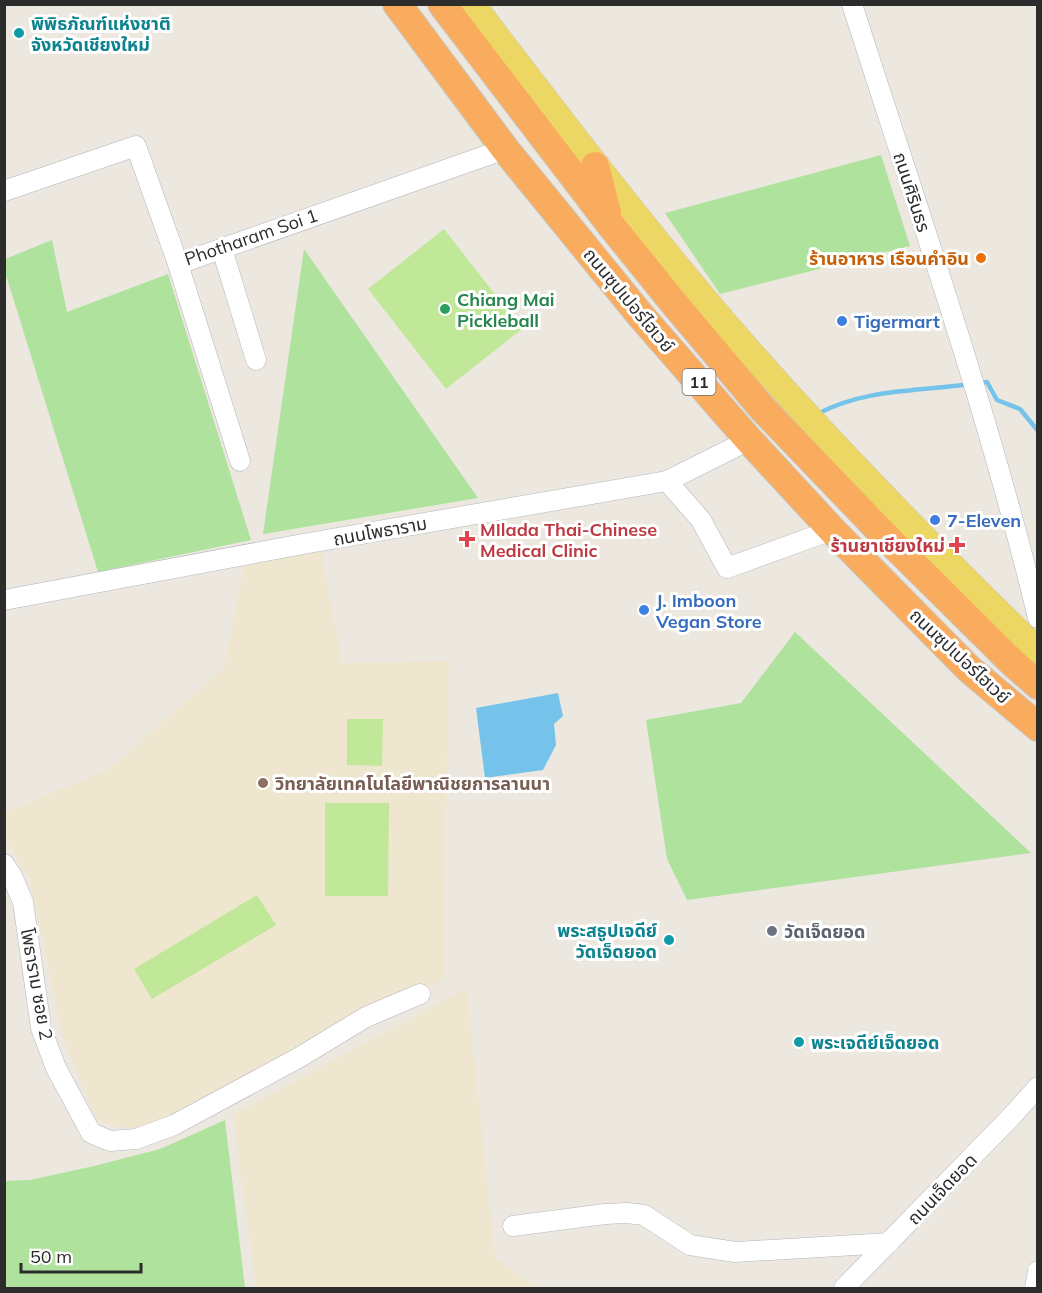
<svg xmlns="http://www.w3.org/2000/svg" width="1042" height="1293" font-family="Mulish,'Noto Sans Thai',sans-serif">
  <style>
    .education { fill: #eee6cf }
    .green { fill: #afe29d }
    .pitch { fill: #c1e899 }
    .water { fill: #75c3eb }
    .lines { fill: none; stroke-linecap: round; stroke-linejoin: round }
    .stream { stroke: #75c3eb; stroke-width: 4.5 }
    .minor-casing { stroke: #b2b4bf; stroke-width: 21 }
    .major-casing { stroke: #c8c8c8; stroke-width: 27 }
    .highway-casing { stroke: #c8c8c8; stroke-width: 30 }
    .minor { stroke: #fff; stroke-width: 20 }
    .major { stroke: #edd764; stroke-width: 26 }
    .highway { stroke: #f9ac5d; stroke-width: 28 }
    .culture-dot { fill: #0f9aa8; stroke: #fff; stroke-width: 2 }
    .food-dot { fill: #e8710a; stroke: #fff; stroke-width: 2 }
    .leisure-dot { fill: #2e9e5b; stroke: #fff; stroke-width: 2 }
    .shop-dot { fill: #3f7fe0; stroke: #fff; stroke-width: 2 }
    .health-dot { fill: #e0444e; stroke: #fff; stroke-width: 2 }
    .education-dot { fill: #8d6e63; stroke: #fff; stroke-width: 2 }
    .worship-dot { fill: #6b7280; stroke: #fff; stroke-width: 2 }
    .labels { text-anchor: middle; dominant-baseline: central; stroke-width: 6; stroke-linejoin: round; paint-order: stroke }
    .shield { fill: #fff; stroke: #6b6b6b; stroke-width: 1.5 }
    .shield-label { font-size: 16px; font-weight: bold; fill: #2c2c2c }
    .culture-label { font-size: 18px; font-weight: bold; fill: #0d838f; stroke: #fff; text-anchor: start }
    .street-label { font-size: 18px; fill: #2c2c2c; stroke: #fff }
    .food-label { font-size: 18px; font-weight: bold; fill: #c56008; stroke: #fff; text-anchor: end }
    .leisure-label { font-size: 18px; font-weight: bold; fill: #27864d; stroke: #fff; text-anchor: start }
    .shop-label { font-size: 18px; font-weight: bold; fill: #366cbe; stroke: #fff; text-anchor: start }
    .health-label { font-size: 18px; font-weight: bold; fill: #be3a42; stroke: #fff; text-anchor: start }
    .education-label { font-size: 18px; font-weight: bold; fill: #785e54; stroke: #fff; text-anchor: start }
    .worship-label { font-size: 18px; font-weight: bold; fill: #5b616d; stroke: #fff; text-anchor: start }
  </style>
  <rect width="100%" height="100%" fill="#ede8df"/>
  <!-- education -->
  <g class="education">
    <path d="M321 551 342 663 449 661 443 980 163 1125 122 1128 97 1121 63 1038 30 880 10 846 5 833V812L108 770 224 668 244 566Z"/>
    <path d="M467 988 495 1257 537 1288H256L233 1115Z"/>
  </g>
  <!-- green -->
  <g class="green">
    <path d="M881 155 910 246 720 294 665 213Z"/>
    <path d="M52 240 67 312 168 274 251 540 98 572 5 272V259Z"/>
    <path d="M304 249 478 498 263 534Z"/>
    <path d="M795 632 1031 853 687 900 667 859 646 720 741 703Z"/>
    <path d="M225 1120 245 1288H5V1181L30 1180 94 1166 160 1149Z"/>
  </g>
  <!-- pitch -->
  <g class="pitch">
    <path d="M444 229 522 329 446 389 368 289Z"/>
    <path d="M347 719H383L382 766 347 765Z"/>
    <path d="M325 803H389L388 896H325Z"/>
    <path d="M257 895 276 925 152 999 134 969Z"/>
  </g>
  <!-- water -->
  <path class="water" d="M558 693 563 716 554 724 556 745 543 770 485 778 476 708Z"/>
  <g class="lines">
    <!-- stream -->
    <g class="stream">
      <path d="M978 383 987 382 997 400 1020 409 1038 431"/>
      <path d="M817 414C867 388 916 392 970 384"/>
    </g>
    <!-- minor casing -->
    <g class="minor-casing">
      <g id="minor">
        <path d="M852 4C917 208 988 410 1038 618"/>
        <path d="M4 191 136 146 178 264 505 149"/>
        <path d="M222 249 256 360"/>
        <path d="M178 264 240 461"/>
        <path d="M667 481 701 520 727 568 832 530"/>
        <path d="M4 600 303 544 667 481 749 440"/>
        <path d="M4 864 12 876 23 902 41 1028 56 1068 91 1133 110 1141 136 1139 174 1125 300 1057 366 1017 420 994"/>
        <path d="M513 1226 605 1214 627 1213 644 1215 690 1245 735 1252 889 1243"/>
        <path d="M844 1288 1009 1119 1038 1087"/>
        <path d="M1035 1288 1038 1271"/>
      </g>
    </g>
    <!-- major casing -->
    <g class="major-casing">
      <path id="major" d="M472 4C556 114 639 223 728 327 826 440 931 547 1038 651"/>
    </g>
    <!-- highway casing -->
    <g class="highway-casing">
      <g id="highway">
        <path d="M397 4 505 149 641 316 749 440 832 530 969 669 1038 727"/>
        <path d="M442 4 610 224 673 302 763 409 887 538 1013 663 1038 685"/>
        <path d="M595 166 607 213"/>
      </g>
    </g>
    <!-- minor -->
    <use href="#minor" class="minor"/>
    <!-- major -->
    <use href="#major" class="major"/>
    <!-- highway -->
    <use href="#highway" class="highway"/>
  </g>
  <!-- markers -->
  <g class="culture-dot">
    <circle cx="19" cy="33" r="6"/>
    <circle cx="669" cy="940" r="6"/>
    <circle cx="799" cy="1042" r="6"/>
  </g>
  <circle class="food-dot" cx="981" cy="258" r="6"/>
  <circle class="leisure-dot" cx="445" cy="309" r="6"/>
  <g class="shop-dot">
    <circle cx="842" cy="321" r="6"/>
    <circle cx="935" cy="520" r="6"/>
    <circle cx="644" cy="610" r="6"/>
  </g>
  <g class="health-dot">
    <path d="M464 530h6v6h6v6h-6v6h-6v-6h-6v-6h6z"/>
    <path d="M954 536h6v6h6v6h-6v6h-6v-6h-6v-6h6z"/>
  </g>
  <circle class="education-dot" cx="263" cy="783" r="6"/>
  <circle class="worship-dot" cx="772" cy="931" r="6"/>
  <g class="labels">
    <!-- shield labels -->
    <rect class="shield" x="682.5" y="369" width="33" height="26" rx="4.5"/>
    <g class="shield-label">
      <text x="699" y="382">11</text>
    </g>
    <!-- culture labels -->
    <g class="culture-label">
      <text x="31" y="23">พิพิธภัณฑ์แห่งชาติ<tspan x="31" dy="21">จังหวัดเชียงใหม่</tspan></text>
      <text x="657" y="930" text-anchor="end">พระสธูปเจดีย์<tspan x="657" dy="21">วัดเจ็ดยอด</tspan></text>
      <text x="811" y="1042">พระเจดีย์เจ็ดยอด</text>
    </g>
    <!-- street labels -->
    <g class="street-label">
      <text transform="translate(912 192) rotate(72)">ถนนศิรินธร</text>
      <text transform="translate(251 237) rotate(-19)">Photharam Soi 1</text>
      <text transform="translate(629 300) rotate(50)">ถนนซุปเปอร์ไฮเวย์</text>
      <text transform="translate(380 531) rotate(-10)">ถนนโพธาราม</text>
      <text transform="translate(960 656) rotate(43)">ถนนซุปเปอร์ไฮเวย์</text>
      <text transform="translate(37 984) rotate(80)">โพธาราม ซอย 2</text>
      <text transform="translate(942 1189) rotate(-46)">ถนนเจ็ดยอด</text>
    </g>
    <!-- food labels -->
    <g class="food-label">
      <text x="969" y="258">ร้านอาหาร เรือนคำอิน</text>
    </g>
    <!-- leisure labels -->
    <g class="leisure-label">
      <text x="457" y="299">Chiang Mai<tspan x="457" dy="21">Pickleball</tspan></text>
    </g>
    <!-- shop labels -->
    <g class="shop-label">
      <text x="854" y="321">Tigermart</text>
      <text x="947" y="520">7-Eleven</text>
      <text x="656" y="600">J. Imboon<tspan x="656" dy="21">Vegan Store</tspan></text>
    </g>
    <!-- health labels -->
    <g class="health-label">
      <text x="480" y="529">MIlada Thai-Chinese<tspan x="480" dy="21">Medical Clinic</tspan></text>
      <text x="945" y="545" text-anchor="end">ร้านยาเชียงใหม่</text>
    </g>
    <!-- education labels -->
    <g class="education-label">
      <text x="275" y="783">วิทยาลัยเทคโนโลยีพาณิชยการลานนา</text>
    </g>
    <!-- worship labels -->
    <g class="worship-label">
      <text x="784" y="931">วัดเจ็ดยอด</text>
    </g>
  </g>
  <!-- border -->
  <rect width="1042" height="1293" fill="none" stroke="#2c2c2c" stroke-width="12"/>
  <!-- scale -->
  <path d="M21 1263v9h120v-9" fill="none" stroke="#2c2c2c" stroke-width="3"/>
  <text x="30" y="1263" font-size="18" fill="#2c2c2c" stroke="#ffffff" stroke-width="4.5" paint-order="stroke">50 m</text>
</svg>
